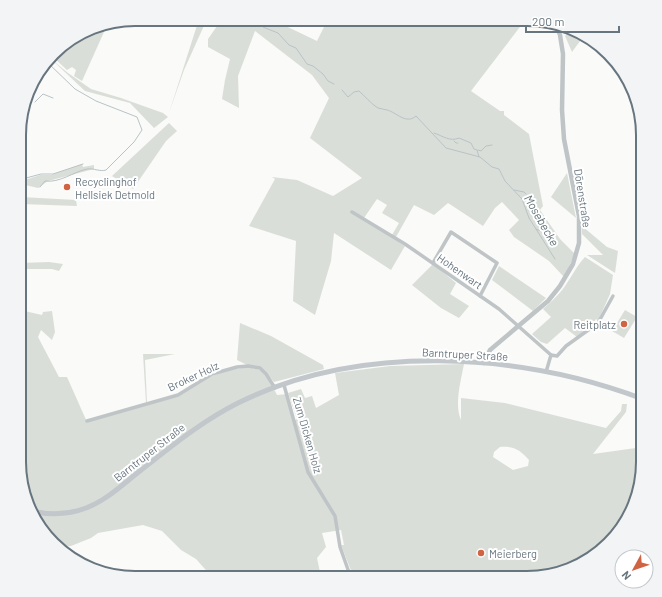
<svg xmlns="http://www.w3.org/2000/svg" width="662" height="597" font-family="Barlow,sans-serif">
  <style>
    .green { fill: #daded8; fill-rule: evenodd }
    .lines { fill: none; stroke-linecap: round; stroke-linejoin: round }
    .stream { stroke: #b9c3c7; stroke-width: 1 }
    .minor { stroke: #bfc4c7; stroke-width: 3.5 }
    .tertiary { stroke: #bfc4c7; stroke-width: 4.5 }
    .secondary { stroke: #c1c7cb; stroke-width: 5 }
    .poi-dot { fill: #cf6342; stroke: #fff; stroke-width: 1.5 }
    .labels { text-anchor: middle; dominant-baseline: central; stroke-width: 4; stroke-linejoin: round; paint-order: stroke }
    .poi-label { font-size: 11px; fill: #67757f; stroke: #fff; text-anchor: start }
    .street-label { font-size: 11px; fill: #67757f; stroke: #fff }
    .water-label { font-size: 12px; font-style: italic; fill: #637379; stroke: #fff }
    .rim { fill: none; stroke: #67757f; stroke-width: 2 }
  </style>
  <rect width="100%" height="100%" fill="#fafaf8"/>
  <!-- green -->
  <g class="green">
    <path d="M199 19H207L184 70 169 113Z"/>
    <path d="M222 19H271L317 41 328 19H526L471 91 500 111H504V115L529 134 543 206 540 210 560 239 575 254 564 277 549 261 514 237 509 230 519 220 502 202 495 208 483 226 448 203 434 215 414 205 396 237 392 235 399 223 382 213 387 205 377 199 364 218 405 246 391 270 334 233 331 261 315 315 293 301 296 241 249 226 275 179 272 177 297 180 333 196 362 178 310 138 329 98 312 75 255 31 238 76 239 108 222 99 225 80 230 59 208 47V39Z"/>
    <path d="M108 23 82 81 74 76 76 70 72 67 67 70 52 56C64 41 89 27 108 23Z"/>
    <path d="M567 34 583 37 572 52 565 36Z"/>
    <path d="M50 58 68 73 91 89 121 98 163 113 168 117 154 128 130 103 85 91Z"/>
    <path d="M169 123 177 131 166 141 133 189 112 176Z"/>
    <path d="M82 164 83 167 94 165V169L48 181 38 188 21 184V178L28 179 40 175H51Z"/>
    <path d="M567 173 576 218 551 197Z"/>
    <path d="M21 197 76 200 77 206 21 204Z"/>
    <path d="M582 226 607 247 618 251 615 273 587 255H603L582 234Z"/>
    <path d="M585 257 613 275 610 294 598 321 596 319 594 322 595 324 577 337 565 328 547 344 541 342 532 334 551 317 543 309C552 301 561 293 567 283 573 274 577 266 585 257Z"/>
    <path d="M49 262 63 264 59 271 52 269H20V263Z"/>
    <path d="M433 264 456 283 450 294 469 306 459 318 441 308 412 285Z"/>
    <path d="M499 266 546 298 533 311 492 280Z"/>
    <path d="M20 310 42 315 43 312 52 311 55 332 52 340 41 330 38 337 59 377H67L87 422 178 395 207 378 228 370 248 367 261 370 272 385 277 395 288 394 295 420 297 419 288 393 301 389 305 398 312 396 316 408 339 395 335 373 390 366 464 364C461 380 454 405 461 420V398L505 403 606 428 621 411 622 404H627L626 412 593 454 643 447V462L634 507 604 549 572 569 534 578H354L341 545H344L341 530 322 533 326 547 317 558 321 577 346 570 349 578H213L196 559 181 550 162 531 143 525 98 533 91 538 71 546 59 547 48 539 28 506 19 469ZM500 447C514 446 520 450 529 460L528 466 513 470 493 457 494 452Z"/>
    <path d="M625 310 637 317 624 338 612 331Z"/>
    <path d="M240 323 271 336 323 365 324 369 274 382 264 370 247 365 237 360Z"/>
    <path d="M143 354H175L145 360 147 402 146 403Z"/>
  </g>
  <g class="lines">
    <!-- stream -->
    <g class="stream">
      <path d="M255 19 263 27 278 33 289 45 296 48 307 64 313 66 323 74 328 81 334 84"/>
      <path d="M342 90 348 97 354 92 359 91C365 96 371 104 378 108 381 109 384 109 387 110 396 112 406 125 416 116L446 148 480 157 492 167 499 169 505 181 522 199 529 218 555 259"/>
      <path d="M35 102 43 94 53 98"/>
      <path d="M434 133C443 136 450 142 459 138L471 143 474 149 477 150 479 157"/>
      <path d="M454 141 456 143H458"/>
      <path d="M478 150 481 151 486 146 492 145"/>
      <path d="M21 178H26L41 174H53L83 164"/>
      <path d="M40 187 45 181C60 183 73 172 87 169 94 168 100 172 106 170L134 142 142 130 137 117 96 101 75 89 47 62"/>
      <path d="M514 190 524 192 526 194"/>
      <path d="M536 229 548 234"/>
    </g>
    <!-- minor -->
    <g class="minor">
      <path d="M352 212 405 244 499 309 551 355"/>
      <path d="M433 263 451 232 497 263 480 296"/>
      <path d="M546 372 551 355 557 356 566 346 598 323 613 296"/>
      <path d="M284 385 308 472 335 516 340 547 351 578"/>
      <path d="M87 421 178 395 212 374 237 367 248 366 260 368 266 374 275 388"/>
    </g>
    <!-- tertiary -->
    <path class="tertiary" d="M484 363 490 350 548 301 560 286 573 264 579 243V216L564 139 562 110 563 54 560 35 556 25"/>
    <!-- secondary -->
    <path class="secondary" d="M31 511C49 515 68 515 86 508 107 500 123 484 140 471 172 446 202 421 238 403 360 343 518 352 643 399"/>
  </g>
  <!-- markers -->
  <g class="poi-dot">
    <circle cx="67" cy="187" r="4"/>
    <circle cx="624" cy="324" r="4"/>
    <circle cx="481" cy="553" r="4"/>
  </g>
  <g class="labels">
    <!-- poi labels -->
    <g class="poi-label">
      <text x="75" y="181">Recyclinghof<tspan x="75" dy="13">Hellsiek Detmold</tspan></text>
      <text x="616" y="324" text-anchor="end">Reitplatz</text>
      <text x="489" y="553">Meierberg</text>
    </g>
    <!-- street labels -->
    <g class="street-label">
      <text transform="translate(583 198) rotate(81)">Dörenstraße</text>
      <text transform="translate(460 271) rotate(35)">Hohenwart</text>
      <text transform="translate(465 354) rotate(3)">Barntruper Straße</text>
      <text transform="translate(193 376) rotate(-25)">Broker Holz</text>
      <text transform="translate(308 435) rotate(74)">Zum Dicken Holz</text>
      <text transform="translate(149 452) rotate(-38)">Barntruper Straße</text>
    </g>
    <!-- water labels -->
    <g class="water-label">
      <text transform="translate(542 220) rotate(60)">Mosebecke</text>
    </g>
  </g>
  <!-- crop -->
  <path d="M0 0H662V597H0ZM135 26H527A109 109 0 0 1 636 135V462A109 109 0 0 1 527 571H135A109 109 0 0 1 26 462V135A109 109 0 0 1 135 26Z" fill="#f3f4f5" fill-rule="evenodd"/>
  <path class="rim" d="M135 26H527A109 109 0 0 1 636 135V462A109 109 0 0 1 527 571H135A109 109 0 0 1 26 462V135A109 109 0 0 1 135 26Z"/>
  <!-- north arrow -->
  <g transform="translate(634 569) rotate(230)"><circle r="19" fill="#ffffff" stroke="#c2c8cc"/>
  <path d="M0-3L7 15L0 10L-7 15Z" fill="#cf6342"/>
  <text y="-6" font-size="11" font-weight="bold" text-anchor="middle" fill="#67757f">N</text>
  </g>
  <!-- scale -->
  <path d="M526 26v6h93v-6" fill="none" stroke="#67757f" stroke-width="2"/>
  <text x="532" y="26" font-size="12" fill="#67757f" stroke="#ffffff" stroke-width="3" paint-order="stroke">200 m</text>
</svg>
